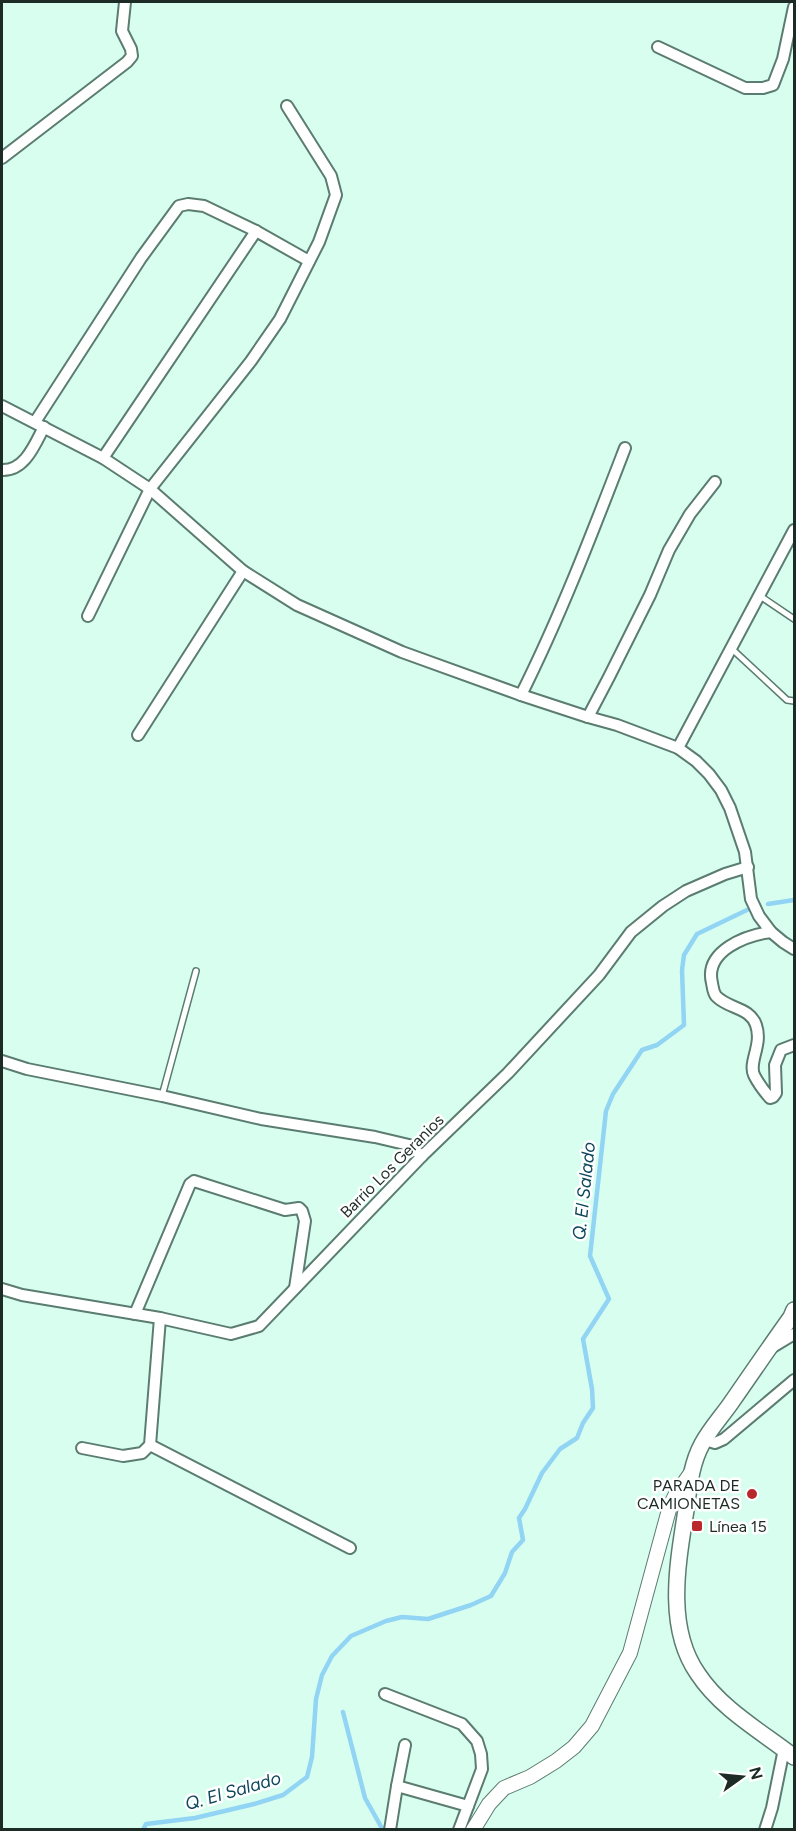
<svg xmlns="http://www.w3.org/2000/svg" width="796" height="1831" font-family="Figtree,sans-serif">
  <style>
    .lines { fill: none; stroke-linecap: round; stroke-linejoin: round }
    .stream { stroke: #91d4f3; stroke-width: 4.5 }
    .service-casing { stroke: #5b7c70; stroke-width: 8 }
    .minor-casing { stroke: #5b7c70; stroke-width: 14 }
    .tertiary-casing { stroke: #5b7c70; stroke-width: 16 }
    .secondary-casing { stroke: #5b7c70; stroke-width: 18 }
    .service { stroke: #fff; stroke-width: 5 }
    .minor { stroke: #fff; stroke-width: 10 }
    .tertiary { stroke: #fff; stroke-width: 14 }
    .secondary { stroke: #fff; stroke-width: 15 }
    .poi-dot { fill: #b9292b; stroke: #fff; stroke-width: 2 }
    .labels { text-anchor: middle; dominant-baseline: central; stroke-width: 5; stroke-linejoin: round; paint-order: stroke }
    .street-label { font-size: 16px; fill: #1c2b26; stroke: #fff }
    .poi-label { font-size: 16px; fill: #1c2b26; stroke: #fff; text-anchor: end }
    .water-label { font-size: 18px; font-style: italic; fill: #0d475c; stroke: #fff }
  </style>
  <rect width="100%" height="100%" fill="#d8fef0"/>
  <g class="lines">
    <!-- stream -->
    <g class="stream">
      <path d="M768 904 794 900"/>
      <path d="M343 1712 365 1798 383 1830"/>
      <path d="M143 1830 146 1824 195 1818 254 1804 283 1795 307 1777 312 1757 316 1699 322 1675 332 1656 351 1636 386 1621 402 1617 428 1619 471 1605 491 1596 505 1573 512 1552 523 1540 519 1518 525 1509 542 1473 560 1449 577 1438 583 1423 593 1408 592 1389 583 1339 609 1299 590 1256 606 1111 613 1094 642 1050 657 1045 684 1025 682 970 684 955 697 934 747 910"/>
    </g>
    <!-- service casing -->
    <g class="service-casing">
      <g id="service">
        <path d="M760 596 794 619"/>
        <path d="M731 648 787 700 794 701"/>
        <path d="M162 1096 196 971"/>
      </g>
    </g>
    <!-- minor casing -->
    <g class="minor-casing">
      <g id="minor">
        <path d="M658 47 745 88H763L773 85 783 59 794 7"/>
        <path d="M2 158 127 62 132 56 131 49 122 31 125 2"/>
        <path d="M2 406 103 458 150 489 243 571 297 605 402 652 521 695 588 717 617 725 678 748 696 761 709 774 721 790 730 808 745 852 751 899 759 916 771 932 783 942 794 949"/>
        <path d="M35 422 141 258 179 206 188 204 204 206 256 231 309 261"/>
        <path d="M103 458 256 231"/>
        <path d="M2 470C25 471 35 444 44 427"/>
        <path d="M88 616 150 489 251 361 280 319 319 242 336 195 331 176 287 106"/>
        <path d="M521 695C561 615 593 531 625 448"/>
        <path d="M588 717 609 677 650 595 669 550 690 514 715 482"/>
        <path d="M138 735 243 571"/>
        <path d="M678 748 794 530"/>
        <path d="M771 932C746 935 704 951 712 983 713 988 713 992 716 996 728 1009 750 1007 756 1025 763 1045 748 1062 754 1075 758 1083 764 1091 770 1098L773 1097 776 1093 775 1065 781 1050 794 1045"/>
        <path d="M2 1061 27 1069 162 1096 261 1119 375 1137 409 1145 422 1156"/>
        <path d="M2 1289 22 1295 160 1318 231 1334 259 1326 422 1156 508 1073 599 975 631 932 663 906 686 891 725 874 748 867"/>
        <path d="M135 1314 190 1184 194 1181 285 1210 299 1208 302 1211 305 1221 295 1288"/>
        <path d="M771 1348 794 1334"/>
        <path d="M705 1440 715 1443 724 1439 794 1380"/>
        <path d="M150 1445 350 1548"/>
        <path d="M82 1448 123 1456 142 1453 150 1445 160 1318"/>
        <path d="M385 1694 462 1724 477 1741 481 1754 482 1769 459 1830"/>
        <path d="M405 1745 397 1786 468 1806"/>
        <path d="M390 1830 397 1786"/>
        <path d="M765 1830 772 1808 784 1749"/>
      </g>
    </g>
    <!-- tertiary casing -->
    <g class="tertiary-casing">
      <path id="tertiary" d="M473 1830 489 1804 504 1788 530 1777 556 1761 574 1747 592 1726 630 1653 670 1506 676 1494 691 1473"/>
    </g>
    <!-- secondary casing -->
    <g class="secondary-casing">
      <path id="secondary" d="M794 1310 791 1317C771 1345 751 1374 731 1403 722 1416 710 1429 702 1444 691 1464 689 1488 686 1510 678 1562 665 1627 698 1674 721 1709 762 1732 794 1757"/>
    </g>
    <!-- service -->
    <use href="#service" class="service"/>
    <!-- minor -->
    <use href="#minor" class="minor"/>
    <!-- tertiary -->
    <use href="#tertiary" class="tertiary"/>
    <!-- secondary -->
    <use href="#secondary" class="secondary"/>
  </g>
  <!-- markers -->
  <g class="poi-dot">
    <circle cx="752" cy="1494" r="6"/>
    <rect x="691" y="1520" width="12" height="12" rx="3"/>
  </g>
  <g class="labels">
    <!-- street labels -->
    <g class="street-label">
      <text transform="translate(392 1166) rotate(-45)">Barrio Los Geranios</text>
    </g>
    <!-- poi labels -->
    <g class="poi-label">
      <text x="740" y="1485">PARADA DE<tspan x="740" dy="18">CAMIONETAS</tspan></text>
      <text x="709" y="1526" text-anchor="start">Línea 15</text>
    </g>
    <!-- water labels -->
    <g class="water-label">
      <text transform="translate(584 1191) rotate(-84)">Q. El Salado</text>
      <text transform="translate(233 1791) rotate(-16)">Q. El Salado</text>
    </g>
  </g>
  <!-- border -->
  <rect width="796" height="1831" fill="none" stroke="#1c2b26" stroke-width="6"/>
  <!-- north arrow -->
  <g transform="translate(742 1777) rotate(75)" stroke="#ffffff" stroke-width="4.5" paint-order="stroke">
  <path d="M0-4.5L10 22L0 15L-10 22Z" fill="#1c2b26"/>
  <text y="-9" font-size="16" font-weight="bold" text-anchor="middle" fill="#1c2b26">N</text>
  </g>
</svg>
